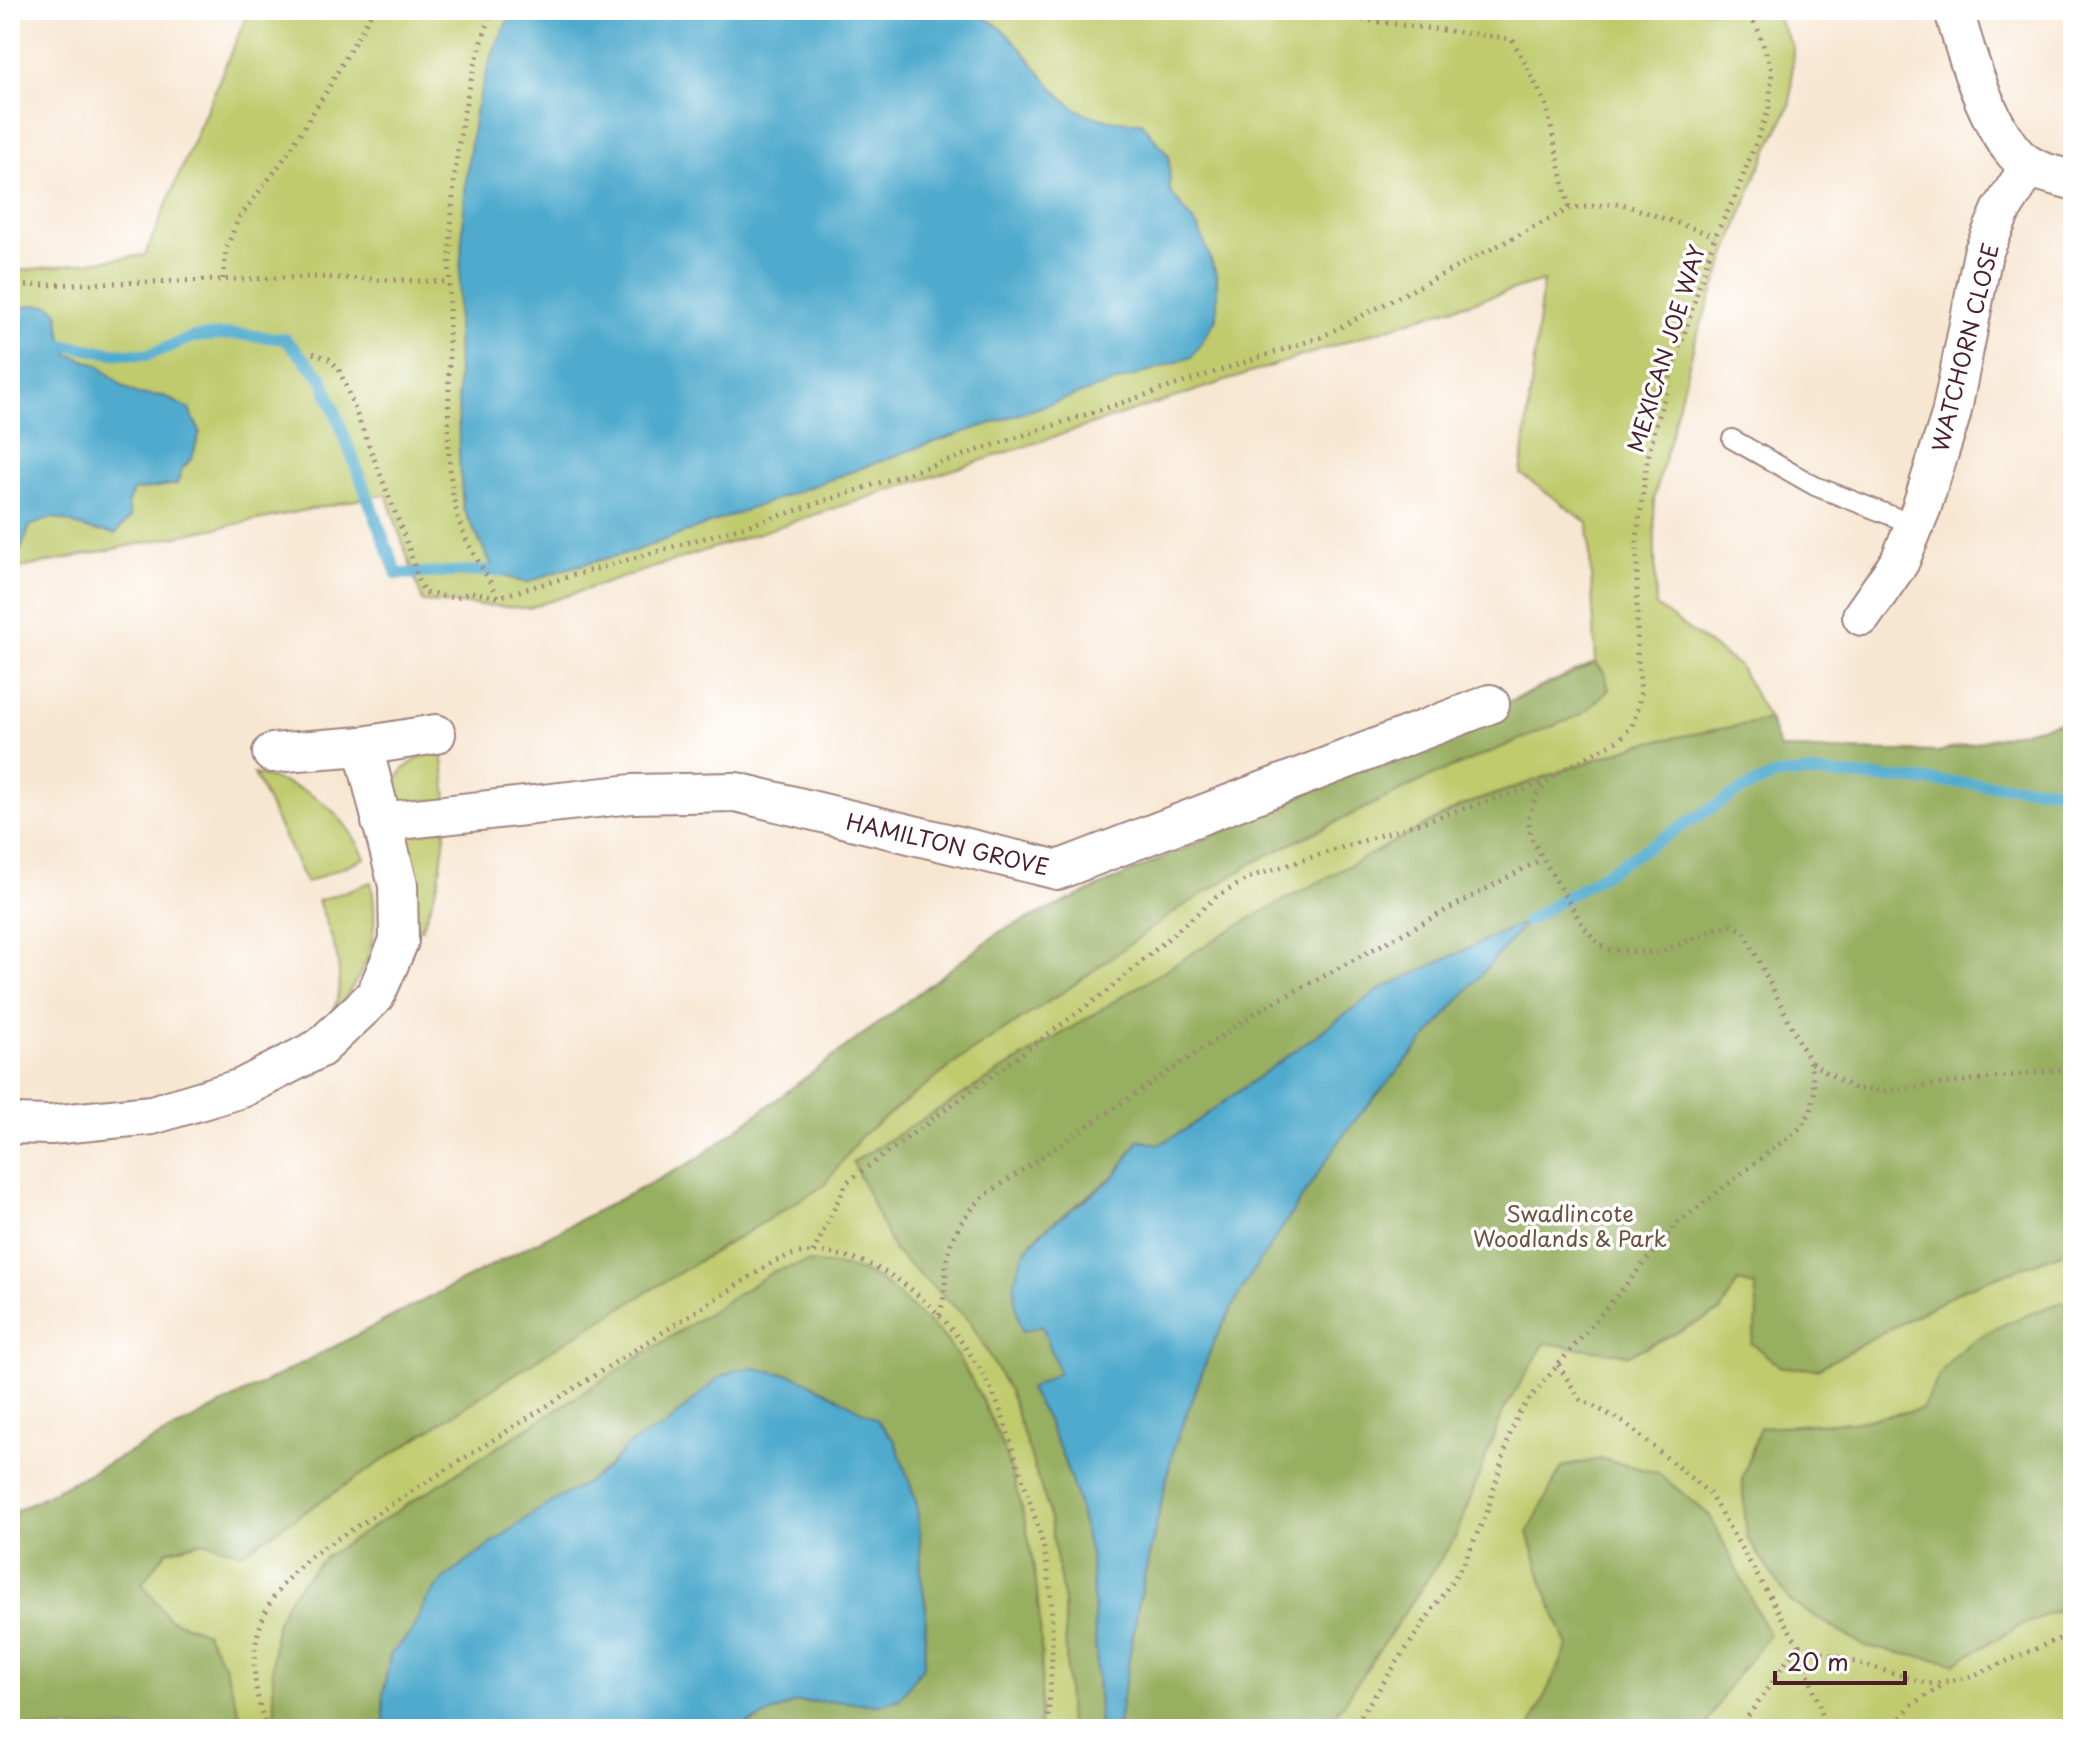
<svg xmlns="http://www.w3.org/2000/svg" width="2083" height="1739" font-family="'Playpen Sans',sans-serif">
  <style>
    .green { fill: #bfcb6d; stroke: #84754c; stroke-width: 2 }
    .forest { fill: #97af60; stroke: #706746; stroke-width: 2 }
    .water { fill: #4faacd; stroke: #4c647c; stroke-width: 2 }
    .lines { fill: none; stroke-linecap: round; stroke-linejoin: round }
    .stream { stroke: #4faacd; stroke-width: 12 }
    .service-casing { stroke: #a0837e; stroke-width: 22 }
    .minor-casing { stroke: #a0837e; stroke-width: 42 }
    .path { stroke: #a0837e; stroke-width: 5; stroke-dasharray: 2 6; stroke-linecap: butt }
    .service { stroke: #fff; stroke-width: 18 }
    .minor { stroke: #fff; stroke-width: 38 }
    .labels { text-anchor: middle; dominant-baseline: central; stroke-width: 7; stroke-linejoin: round; paint-order: stroke }
    .street-label { font-size: 22px; fill: #4a1f2b; stroke: #fff }
    .park-label { font-size: 22px; fill: #6d533f; stroke: #fff }
  </style>
  <rect width="100%" height="100%" fill="#fff"/>
  <filter id="ink" filterUnits="userSpaceOnUse"><feTurbulence type="fractalNoise" baseFrequency=".0125" numOctaves="2"/><feDisplacementMap in="SourceGraphic" scale="16" xChannelSelector="R" yChannelSelector="G"/><feConvolveMatrix kernelMatrix="1 2 1 2 8 2 1 2 1" color-interpolation-filters="sRGB"/></filter>
  <filter id="wash" filterUnits="userSpaceOnUse"><feTurbulence type="fractalNoise" baseFrequency=".006" numOctaves="4" result="noise"/><feDisplacementMap in="SourceGraphic" scale="32" xChannelSelector="R" yChannelSelector="G"/><feGaussianBlur stdDeviation="1.8" result="paint"/><feColorMatrix in="noise" values="0 0 0 0 0 0 0 0 0 0 0 0 0 0 0 0 0 1.4 0 .05"/><feComposite in="paint" operator="in"/></filter>
  <g filter="url(#wash)">
    <rect width="100%" height="100%" fill="#f7e7d2"/>
    <!-- green -->
    <g class="green">
      <path d="M249 10H1773L1793 47 1791 103 1756 175 1695 341 1654 499 1656 606 1739 666 1769 720 1780 749 1938 752 2073 719V1729H10V1514L696 1160 1001 931 1596 662 1588 523 1521 474 1543 281 1425 316 529 608 423 602 386 494 10 570V272L145 255Z"/>
      <path d="M442 747 447 800 393 802C393 797 393 788 395 782 403 764 425 754 442 747Z"/>
      <path d="M254 774C309 787 340 805 365 858L306 883Z"/>
      <path d="M446 828 439 880 422 929 407 924 406 836Z"/>
      <path d="M371 882C381 937 369 970 333 1013 348 972 333 939 318 901Z"/>
    </g>
    <!-- forest -->
    <g class="forest">
      <path d="M1596 663 1605 674 1609 690 1583 714 1427 778 1260 859 1177 910 1068 989 963 1057 861 1136 825 1185 553 1349 242 1553 203 1541 167 1551 142 1583 169 1619 205 1632 224 1665 245 1729H10V1514L696 1160 1001 931Z"/>
      <path d="M2073 719V1249L1964 1289 1817 1369 1781 1367 1751 1343 1758 1316 1755 1286 1738 1282 1720 1312 1629 1355 1545 1343 1504 1410 1455 1538 1326 1729H1117L1139 1600 1174 1446 1214 1341 1245 1284 1346 1130 1525 923 1379 990 1185 1130 1158 1145 1139 1140 1115 1175 1041 1232 1026 1249 1042 1325 1059 1372 1029 1389 1046 1418 1061 1452 1076 1495 1091 1558 1100 1729H1069L1064 1603 1048 1509 1009 1391 969 1320 894 1251 853 1162 1240 924 1461 806 1640 744 1769 720 1780 749 1938 752Z"/>
      <path d="M808 1262C829 1264 848 1266 867 1274 886 1282 901 1297 915 1311 925 1321 938 1329 946 1340 1024 1448 1050 1599 1039 1729H736L796 1702 835 1701 880 1705 899 1699 924 1665 926 1607 920 1577V1536L916 1501 895 1441 822 1389 795 1376 754 1368 736 1370 717 1379 663 1428 647 1434 626 1448 608 1467 591 1480 535 1512 444 1579 428 1598 411 1633 390 1656 383 1696 385 1729H280C271 1705 270 1640 279 1617 289 1593 308 1576 325 1557L774 1271Z"/>
      <path d="M2073 1298V1603L2018 1627 1955 1663 1866 1647 1791 1602 1747 1538 1742 1480 1760 1427 1851 1422 1922 1409C1929 1396 1935 1382 1943 1370 1971 1329 2030 1315 2073 1298Z"/>
      <path d="M1601 1459 1658 1473 1710 1516 1769 1635 1728 1687 1704 1729H1529L1568 1647 1544 1586 1528 1532 1562 1467Z"/>
    </g>
    <!-- water -->
    <g class="water">
      <path d="M513 10H961C1016 19 1032 75 1071 105 1091 120 1118 122 1141 122L1169 156 1170 191 1199 229 1217 276V318L1192 357 914 449 632 552 561 570 526 583 496 574 463 508 459 457 457 321 466 179 475 112 493 52Z"/>
      <path d="M32 305H50L58 312 63 345 70 355 98 365 125 388 138 394 164 396 189 409 200 432 192 458 182 469 177 484 133 491 127 504 131 517 115 534C105 531 93 532 84 528 55 518 61 513 30 526L17 560 10 563V329C12 313 17 308 32 305Z"/>
      <path d="M1527 921 1346 1131 1245 1284 1214 1341 1174 1447 1139 1600 1117 1729H1100L1091 1558 1076 1495 1061 1452 1046 1418 1029 1389 1059 1372 1042 1325 1022 1332C1020 1322 1016 1311 1015 1301 1008 1233 1075 1216 1114 1176 1124 1166 1131 1151 1139 1140L1158 1145 1185 1130 1379 990Z"/>
      <path d="M754 1368 795 1376 822 1389 876 1419 895 1441 916 1501 920 1536 921 1577 926 1607 924 1665 899 1699 880 1705 835 1701 796 1702 736 1729H385L383 1696 390 1655 411 1633 428 1598 444 1579 535 1512 591 1480 608 1467 626 1448 647 1434 663 1428 717 1379 736 1370Z"/>
    </g>
    <g class="lines">
      <!-- stream -->
      <g class="stream">
        <path d="M63 345 112 353 148 355 193 337 236 334 285 339 322 378 397 574 505 570"/>
        <path d="M1527 921 1740 791 1776 775 1807 773 2073 790"/>
      </g>
    </g>
  </g>
  <g filter="url(#ink)">
    <g class="lines">
      <!-- service casing -->
      <g class="service-casing">
        <path id="service" d="M1732 439 1815 486 1915 525"/>
      </g>
      <!-- minor casing -->
      <g class="minor-casing">
        <g id="minor">
          <path d="M1954 10C1965 51 1993 148 2032 167 2044 174 2060 177 2073 180"/>
          <path d="M1862 616 1900 561 1921 509 1951 415 1983 253 2001 211 2029 167"/>
          <path d="M272 753 363 746 436 734"/>
          <path d="M381 822 632 794 736 792 1058 870 1490 704"/>
          <path d="M10 1124 50 1125 152 1115 242 1088 320 1048 375 996 399 941 398 885 363 746"/>
        </g>
      </g>
      <!-- path -->
      <g class="path">
        <path d="M493 10C447 130 449 243 449 370 449 417 445 475 459 521 467 547 486 572 498 597"/>
        <path d="M1283 10 1512 39 1546 104 1569 209"/>
        <path d="M223 279 226 250 238 219 282 162 326 92 373 10"/>
        <path d="M10 286 313 277 449 282"/>
        <path d="M313 353 329 359 339 369 409 548 418 580 425 593 455 598 471 592 498 597 770 519 1321 337 1569 209 1619 203 1715 236"/>
        <path d="M1811 1063 1855 1089 1884 1091 2073 1068"/>
        <path d="M813 1253 847 1182 1110 989 1216 897 1253 876 1547 782"/>
        <path d="M939 1315C947 1292 944 1282 947 1260 950 1234 967 1213 984 1196L1258 1011 1542 859"/>
        <path d="M1558 1365 1580 1399 1625 1423 1709 1493 1798 1645 1818 1701 1824 1729"/>
        <path d="M267 1729C240 1655 255 1599 318 1551L772 1263C781 1259 791 1254 801 1253 888 1245 960 1324 994 1396 1004 1417 1009 1438 1016 1460 1027 1492 1039 1525 1046 1559 1056 1614 1052 1674 1047 1729"/>
        <path d="M1352 1729 1464 1563 1487 1512 1511 1431 1520 1412 1531 1397 1678 1223 1800 1128 1811 1111 1815 1092 1810 1063 1744 931 1731 925 1716 929 1658 953 1610 950 1599 945 1580 921 1531 838 1528 818 1537 794 1548 782 1562 770 1619 740 1632 726 1638 708 1641 692 1637 653V537L1647 462 1658 417 1715 236 1734 199 1769 109 1772 70 1758 30 1746 10"/>
        <path d="M1739 1729 1798 1645 1929 1684 1967 1678 2073 1633"/>
        <path d="M1890 1729 1912 1705 1944 1684"/>
      </g>
      <!-- service -->
      <use href="#service" class="service"/>
      <!-- minor -->
      <use href="#minor" class="minor"/>
    </g>
  </g>
  <g class="labels">
    <!-- street labels -->
    <g class="street-label">
      <text transform="translate(1964 347) rotate(-76)">WATCHORN CLOSE</text>
      <text transform="translate(1665 348) rotate(-73)">MEXICAN JOE WAY</text>
      <text transform="translate(948 843) rotate(13)">HAMILTON GROVE</text>
    </g>
    <!-- park labels -->
    <g class="park-label">
      <text x="1570" y="1212">Swadlincote<tspan x="1570" dy="25">Woodlands &amp; Park</tspan></text>
    </g>
  </g>
  <!-- margin -->
  <rect width="2083" height="1739" fill="none" stroke="#fff" stroke-width="40"/>
  <!-- scale -->
  <path d="M1775 1671v12h130v-12" fill="none" stroke="#4a1f2b" stroke-width="4"/>
  <text x="1787" y="1671" font-size="24" fill="#4a1f2b" stroke="#ffffff" stroke-width="6" paint-order="stroke">20 m</text>
</svg>
